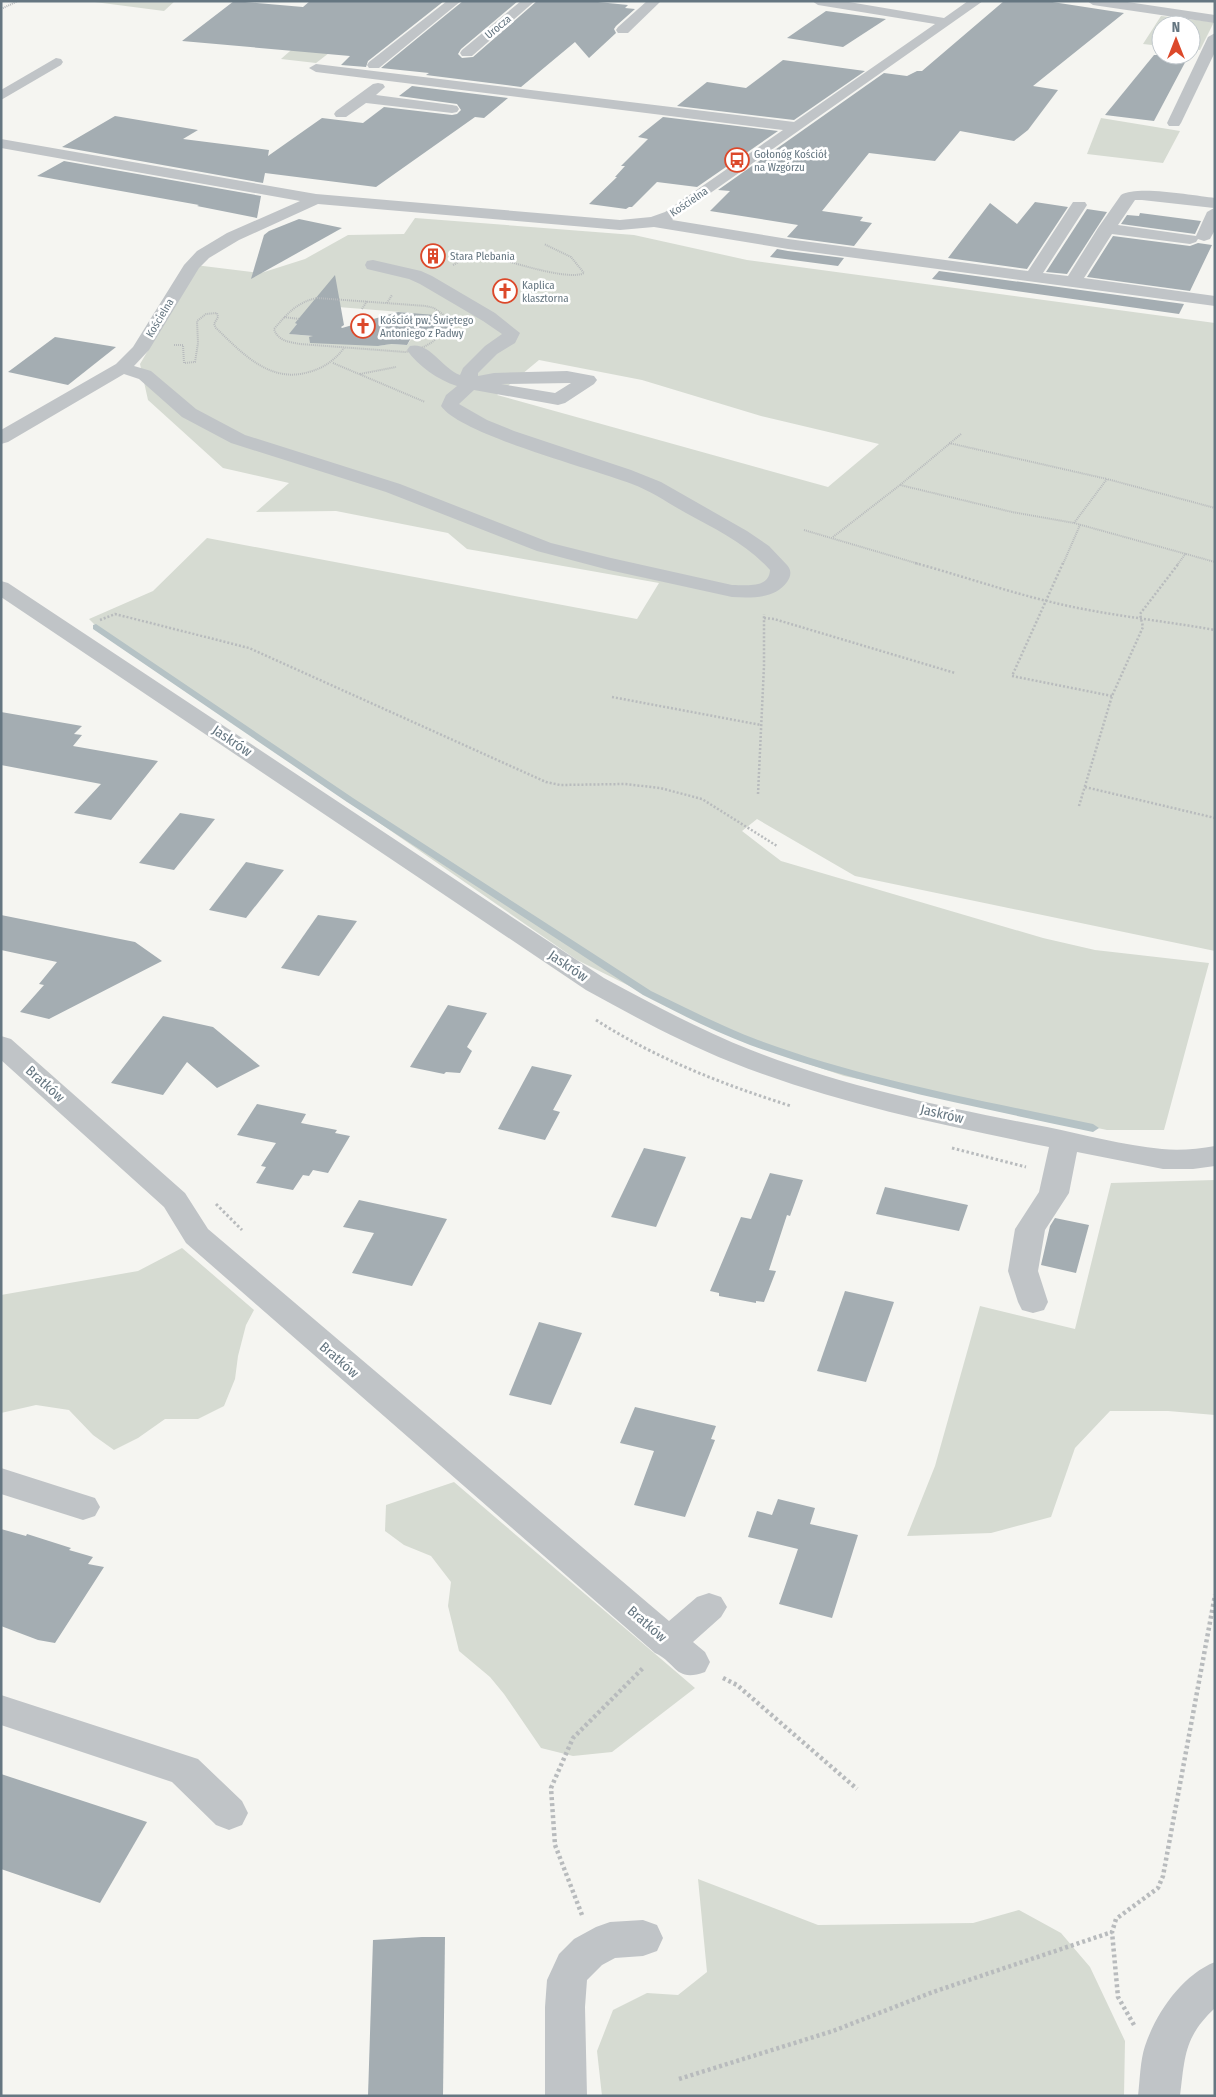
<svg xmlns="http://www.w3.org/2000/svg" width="1216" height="2097" font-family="'Fira Sans Condensed',sans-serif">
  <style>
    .green { fill: #d6dbd2; fill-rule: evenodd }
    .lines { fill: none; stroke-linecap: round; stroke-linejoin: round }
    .stream { fill: #b5c2c5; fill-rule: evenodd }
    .building { fill: #a4adb2 }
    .path-far3 { stroke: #b8bbbd; stroke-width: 2; stroke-dasharray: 1 1; stroke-linecap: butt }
    .path-far2 { stroke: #b8bbbd; stroke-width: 2.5; stroke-dasharray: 2 2; stroke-linecap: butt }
    .path-far1 { stroke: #b8bbbd; stroke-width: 3; stroke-dasharray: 2.5 2.5; stroke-linecap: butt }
    .path { stroke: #b8bbbd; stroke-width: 4.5; stroke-dasharray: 3 3; stroke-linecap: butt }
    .minor { fill: #c0c4c7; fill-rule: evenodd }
    .labels { text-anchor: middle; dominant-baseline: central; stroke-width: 5; stroke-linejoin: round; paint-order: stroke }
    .far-street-label { font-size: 11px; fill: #657681; stroke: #fff }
    .far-poi-label { font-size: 11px; fill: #657681; stroke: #fff; text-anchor: start }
    .street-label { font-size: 14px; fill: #657681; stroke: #fff }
  </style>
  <rect width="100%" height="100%" fill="#f5f5f1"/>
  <!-- green -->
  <g class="green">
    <path d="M87 1H175L164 11Z"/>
    <path d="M333 13 363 27 316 63 281 59Z"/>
    <path d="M1161 16 1214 22 1200 50 1191 49V25H1161V46L1143 44Z"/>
    <path d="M1101 118 1180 131 1163 163 1087 154Z"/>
    <path d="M415 218 634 235 747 260 1215 323V951L855 876 757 819 742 831 781 861 1043 938 1095 950 1209 963 1164 1130H1107L844 1076 761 1048 684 1013 577 960 97 627 89 619 153 591 207 538 637 619 659 583 467 549 448 533 336 511 256 512 289 483 223 468 148 400 140 364 192 276 195 265 261 273 305 259 348 235 404 234ZM313 305 413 313 425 334 412 338 407 345 390 344 378 346 365 341 290 334 297 324 296 323ZM539 360 642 380 761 416 879 444 828 487 497 395Z"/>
    <path d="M1215 1180V1415L1168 1411H1110L1075 1448 1051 1517 991 1533 907 1536 935 1466 980 1306 1075 1329 1111 1183Z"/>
    <path d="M182 1248 254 1310 246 1325 238 1356 235 1379 224 1406 198 1419H165L138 1438 114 1450 93 1435 69 1410 36 1405 1 1413V1295L138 1271Z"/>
    <path d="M454 1482 695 1688 612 1752 573 1756 541 1748 504 1694 490 1677 459 1651 448 1606 451 1582 431 1556 404 1545 385 1531 386 1505Z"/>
    <path d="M698 1879 818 1925 973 1923 1019 1910 1061 1933 1090 1967 1125 2041 1124 2096H602L597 2051 613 2010 647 1993 678 1995 707 1972Z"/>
  </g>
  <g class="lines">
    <!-- stream -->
    <path class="stream" d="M96 624 353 798 651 991C686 1008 721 1026 758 1040 866 1080 980 1100 1093 1124L1099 1128 1093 1132C978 1107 861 1086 750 1045 713 1031 678 1013 643 995L347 802 93 629V625Z"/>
  </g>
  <!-- building -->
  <g class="building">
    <path d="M234 1 303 7 310 1H444L368 61 366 67 341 65 350 56 182 41Z"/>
    <path d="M463 1H518L461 49 458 54 462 58 473 57 537 1H588L628 5 625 8 635 9 616 26 614 29 616 33 589 58 575 42 521 87 426 75 429 73 381 68Z"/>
    <path d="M1004 1H1046L1124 13 1033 86 1058 90 1028 130 1014 141 960 131 935 161 869 153 822 211 863 217 860 221 872 223 854 246 787 237 798 225 710 211 730 191 718 190 884 73 907 76 917 71H922Z"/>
    <path d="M826 11 886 19 843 47 787 38Z"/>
    <path d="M1154 55H1189L1154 121 1105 115Z"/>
    <path d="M783 60 865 71 794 120 677 106 707 82 746 88Z"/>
    <path d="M412 86 508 98 484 118 475 117 376 187 265 173 263 183 62 147 115 116 198 130 183 139 269 150 268 156 322 118 363 123 384 107 452 115 457 114 461 110 457 104 399 96Z"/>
    <path d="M663 117 778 131 697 187 657 182 632 207H629L626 209 589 204 617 177H615L625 166H621L648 139 638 137Z"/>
    <path d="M64 161 261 196 257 218 197 206 199 205 37 176Z"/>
    <path d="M1035 202 1068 207 1027 269 948 258 990 203 1017 224Z"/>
    <path d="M1087 209 1107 212 1067 274 1046 272Z"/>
    <path d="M1140 213 1201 221 1195 234 1121 224 1127 215 1139 216Z"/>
    <path d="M299 219 342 228 251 279 264 235 269 231Z"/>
    <path d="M1113 236 1190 246 1198 243 1212 245 1190 291 1087 277Z"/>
    <path d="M777 249 788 251 844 258 838 266 770 257Z"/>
    <path d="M939 271 1184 304 1179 314 932 279Z"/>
    <path d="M335 275 344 325 341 327 342 328 398 312 472 318V321L411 338 407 345 391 344 378 346 310 343 309 337 313 336 289 334 297 324 295 323Z"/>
    <path d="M55 337 116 347 68 385 8 372Z"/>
    <path d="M1 712 82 726 74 734 82 735 73 746 158 761 111 820 74 813 101 784 1 765Z"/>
    <path d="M180 813 215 819 174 870 139 863Z"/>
    <path d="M246 862 284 870 246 918 209 910Z"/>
    <path d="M1 915 135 942 162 961 49 1019 20 1012 44 985 39 984 57 962 1 950Z"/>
    <path d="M318 915 357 921 319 976 281 968Z"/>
    <path d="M448 1005 487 1013 467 1047 472 1051 460 1073 446 1072 444 1074 410 1067Z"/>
    <path d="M163 1016 213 1027 260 1066 217 1088 187 1062 163 1095 111 1083Z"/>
    <path d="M532 1066 572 1075 553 1110 560 1112 545 1140 498 1129Z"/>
    <path d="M257 1104 306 1114 301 1123 337 1130 335 1133 350 1136 328 1173 313 1170 309 1176 303 1175 293 1190 256 1183 266 1167 261 1166 276 1143 237 1135Z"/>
    <path d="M644 1148 686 1157 656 1227 611 1217Z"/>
    <path d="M770 1173 803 1180 790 1216 787 1215 769 1270 776 1271 764 1302 756 1301V1303L719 1296V1293L710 1291 741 1217 751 1219Z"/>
    <path d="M885 1187 968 1205 959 1231 876 1214Z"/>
    <path d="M359 1200 447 1219 412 1286 352 1273 374 1233 343 1227Z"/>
    <path d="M1055 1218 1089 1225 1076 1273 1041 1265 1050 1226Z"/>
    <path d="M845 1291 894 1302 866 1382 817 1371Z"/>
    <path d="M539 1322 582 1333 551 1405 509 1395Z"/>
    <path d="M635 1407 716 1426 711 1439 715 1440 685 1517 634 1505 654 1451 620 1443Z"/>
    <path d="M778 1499 815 1508 810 1524 858 1535 832 1618 779 1604 798 1549 748 1537 757 1511 772 1515Z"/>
    <path d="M1 1529 26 1536 27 1534 71 1548 69 1550 93 1557 88 1564 104 1567 55 1643 38 1640 1 1626Z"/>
    <path d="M1 1774 147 1822 100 1903 1 1869Z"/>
    <path d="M422 1937H445L443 2096H368L373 1940Z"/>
  </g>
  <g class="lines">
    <!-- path-far3 -->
    <g class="path-far3">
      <path d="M1 9 18 1"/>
      <path d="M453 265 478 252C498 258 568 282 584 273L571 257 544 244"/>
      <path d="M317 298 426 306 434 308 445 316C446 339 425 349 405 352L300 344C289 342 278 341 274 329 287 314 297 302 317 298Z"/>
      <path d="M387 303 392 295"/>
      <path d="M362 309 367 301"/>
      <path d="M284 317 299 319"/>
      <path d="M431 329 444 330"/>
      <path d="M174 345H183L184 363 195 362 198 343 197 321 206 314 217 313 218 317 214 324 216 328C242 353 270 384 309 372 324 368 335 360 344 348"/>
      <path d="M333 363 425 402"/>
      <path d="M360 374 396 367"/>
      <path d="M961 434 900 485 1012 512 1074 523 1215 562"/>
      <path d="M949 443 1107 479"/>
      <path d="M1074 523 1107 479 1215 508"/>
      <path d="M804 530 919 564"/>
      <path d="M833 537 900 485"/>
      <path d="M1063 564 1080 525"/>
      <path d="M1178 564 1186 553"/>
    </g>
    <!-- path-far2 -->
    <g class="path-far2">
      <path d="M915 563C959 575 1002 590 1047 601 1102 615 1159 620 1215 630"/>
      <path d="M1063 563 1012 676 1112 696"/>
      <path d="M764 618 774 619 955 673"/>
      <path d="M100 620 115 614 249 648 546 782 560 785 625 784 660 788 702 799 777 846"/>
      <path d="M612 697 761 725"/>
      <path d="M1085 787 1215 818"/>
      <path d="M758 794 764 666V614"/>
      <path d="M1079 806 1112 696 1143 627 1140 614 1179 563"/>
    </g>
    <!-- path-far1 -->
    <g class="path-far1">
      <path d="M596 1020C657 1059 722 1084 791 1106"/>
      <path d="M952 1148 1026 1167"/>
      <path d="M216 1204 242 1230"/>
    </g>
    <!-- path -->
    <g class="path">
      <path d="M723 1678 737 1685 857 1789"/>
      <path d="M582 1915 555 1845 551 1788 573 1738 644 1667"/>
      <path d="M1134 2025 1118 1997 1112 1932 1116 1919 1158 1888 1163 1876 1215 1595"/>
      <path d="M679 2079 833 2031 933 1992 1112 1932"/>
    </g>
    <!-- minor -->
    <g class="minor">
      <path d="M447 1H461L379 68H369L367 65 369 62Z"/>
      <path d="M521 1H535L472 56H462L460 53 462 50Z"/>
      <path d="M647 1H661L628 33H618L616 30 618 27Z"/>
      <path d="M812 1H843L944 18 968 1H983L672 220 788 239 1028 271 1073 202H1085L1087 205 1043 273 1068 276 1098 228 1121 195C1138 185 1194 196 1215 198V230L1210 239 1204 241 1198 239 1196 242 1190 244 1112 234 1084 278 1215 296V306L788 249 654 227 620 230 318 204 239 240 209 258 199 268 149 350 134 366 151 371 196 409 245 435 400 484 551 543 611 558 732 585C746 585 769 589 770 570 747 544 715 529 686 513 668 503 651 491 632 484 594 469 461 435 441 406L446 395 457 386C438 380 418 366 407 350L410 346C429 341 442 368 460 375L463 368 485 346 502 334 483 321 420 284 409 279 367 269 365 265 367 261 373 260 421 271 432 276 495 313 520 333 515 343 497 354 478 373V376L494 373 567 371 594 376 597 380 594 384 565 403 558 405 474 390 459 404 487 420 514 431 631 470 661 482 747 531 769 546 787 565C792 571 791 576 787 582 775 599 751 598 732 597L609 570 537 551 386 492 231 443 182 417 139 379 124 374 8 442 1 444V430L116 364 133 347 184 265 197 251 227 233 300 201 1 148V139L316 194 620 220 651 217 665 212 783 130 316 72 309 68 316 64 794 122 935 24 818 5ZM1135 200H1142L1214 208 1207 212 1196 236 1118 225ZM571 383 555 393 501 384Z"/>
      <path d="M1087 1H1121L1215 15V23L1093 5Z"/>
      <path d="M1215 33V52L1181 123 1179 126H1169L1167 123 1208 37Z"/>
      <path d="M56 58 61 59 63 62 61 65 1 100V90Z"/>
      <path d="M378 83 383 84 385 87 376 95 452 105 457 106 459 109 457 112 452 113 366 103 346 117H336L334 114 336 111 373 84Z"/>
      <path d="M1 581 8 583 604 978C652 1004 700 1030 751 1050 845 1087 947 1108 1047 1127 1085 1135 1123 1145 1162 1149 1179 1151 1198 1149 1215 1146V1166L1193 1169H1163L1077 1152 1069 1193 1045 1230 1038 1271 1048 1302 1044 1310 1033 1313 1022 1310 1018 1302 1008 1271 1015 1229 1039 1192 1049 1147C943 1125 833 1103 731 1062 681 1042 633 1016 586 990L1 597Z"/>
      <path d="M1 1036 11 1039 185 1193 208 1229 669 1621 697 1597 709 1593 721 1597 727 1607 721 1617 693 1642 705 1652 710 1662 705 1672C675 1683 677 1663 655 1653L186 1243 164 1207 1 1060Z"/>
      <path d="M1 1468 95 1498 100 1507 95 1516 83 1520 1 1494Z"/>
      <path d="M1 1695 198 1759 242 1801 248 1813 242 1825 229 1830 216 1825 172 1782 1 1725Z"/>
      <path d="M643 1920 657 1925 663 1938 657 1951 643 1956 615 1958 602 1965 587 1980 585 2007 587 2096H545V2007L547 1980 559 1954 574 1939 596 1927 610 1922Z"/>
      <path d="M1215 1962V2008C1184 2037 1185 2056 1180 2096H1138C1140 2080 1140 2061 1145 2046 1156 2013 1182 1975 1215 1962Z"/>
    </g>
  </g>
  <!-- icons -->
  <defs>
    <g id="bus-ring" transform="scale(1.25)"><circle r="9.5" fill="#fff" stroke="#dc482a" stroke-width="1.5"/><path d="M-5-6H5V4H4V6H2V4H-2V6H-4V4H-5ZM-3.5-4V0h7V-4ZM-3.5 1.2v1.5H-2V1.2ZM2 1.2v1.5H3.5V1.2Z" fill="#dc482a"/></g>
    <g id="building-ring" transform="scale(1.25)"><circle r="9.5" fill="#fff" stroke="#dc482a" stroke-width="1.5"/><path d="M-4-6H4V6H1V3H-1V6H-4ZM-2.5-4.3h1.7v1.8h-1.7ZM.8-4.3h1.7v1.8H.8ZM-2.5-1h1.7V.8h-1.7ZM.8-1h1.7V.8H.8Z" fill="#dc482a"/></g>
    <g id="church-ring" transform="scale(1.25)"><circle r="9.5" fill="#fff" stroke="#dc482a" stroke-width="1.5"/><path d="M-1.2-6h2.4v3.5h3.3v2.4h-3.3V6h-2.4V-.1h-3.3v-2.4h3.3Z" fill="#dc482a"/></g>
  </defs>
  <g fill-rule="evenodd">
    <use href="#bus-ring" x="737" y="160"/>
    <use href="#building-ring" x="433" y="256"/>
    <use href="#church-ring" x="505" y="291"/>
    <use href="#church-ring" x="363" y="326"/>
  </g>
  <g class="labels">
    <!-- far-street labels -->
    <g class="far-street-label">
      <text transform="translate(498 27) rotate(-40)">Urocza</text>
      <text transform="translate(689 202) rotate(-34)">Kościelna</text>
      <text transform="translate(160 318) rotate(-59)">Kościelna</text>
    </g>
    <!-- far-poi labels -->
    <g class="far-poi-label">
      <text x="754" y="154">Gołonóg Kościół<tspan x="754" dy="13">na Wzgórzu</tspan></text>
      <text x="450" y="256">Stara Plebania</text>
      <text x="522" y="285">Kaplica<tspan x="522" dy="13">klasztorna</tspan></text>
      <text x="380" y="320">Kościół pw. Świętego<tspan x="380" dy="13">Antoniego z Padwy</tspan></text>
    </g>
    <!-- street labels -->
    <g class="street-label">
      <text transform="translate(232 741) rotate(34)">Jaskrów</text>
      <text transform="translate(568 966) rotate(34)">Jaskrów</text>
      <text transform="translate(45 1084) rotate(42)">Bratków</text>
      <text transform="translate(942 1114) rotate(13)">Jaskrów</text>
      <text transform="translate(339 1360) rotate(41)">Bratków</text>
      <text transform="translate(647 1624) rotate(41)">Bratków</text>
    </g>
  </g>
  <!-- border -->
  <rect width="1216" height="2097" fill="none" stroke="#657681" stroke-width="5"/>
  <!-- north arrow -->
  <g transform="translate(1176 40)"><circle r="24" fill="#ffffff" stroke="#c1c8cd"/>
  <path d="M0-4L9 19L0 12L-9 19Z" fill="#dc482a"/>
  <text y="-8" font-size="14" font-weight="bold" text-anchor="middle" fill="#657681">N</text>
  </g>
</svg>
